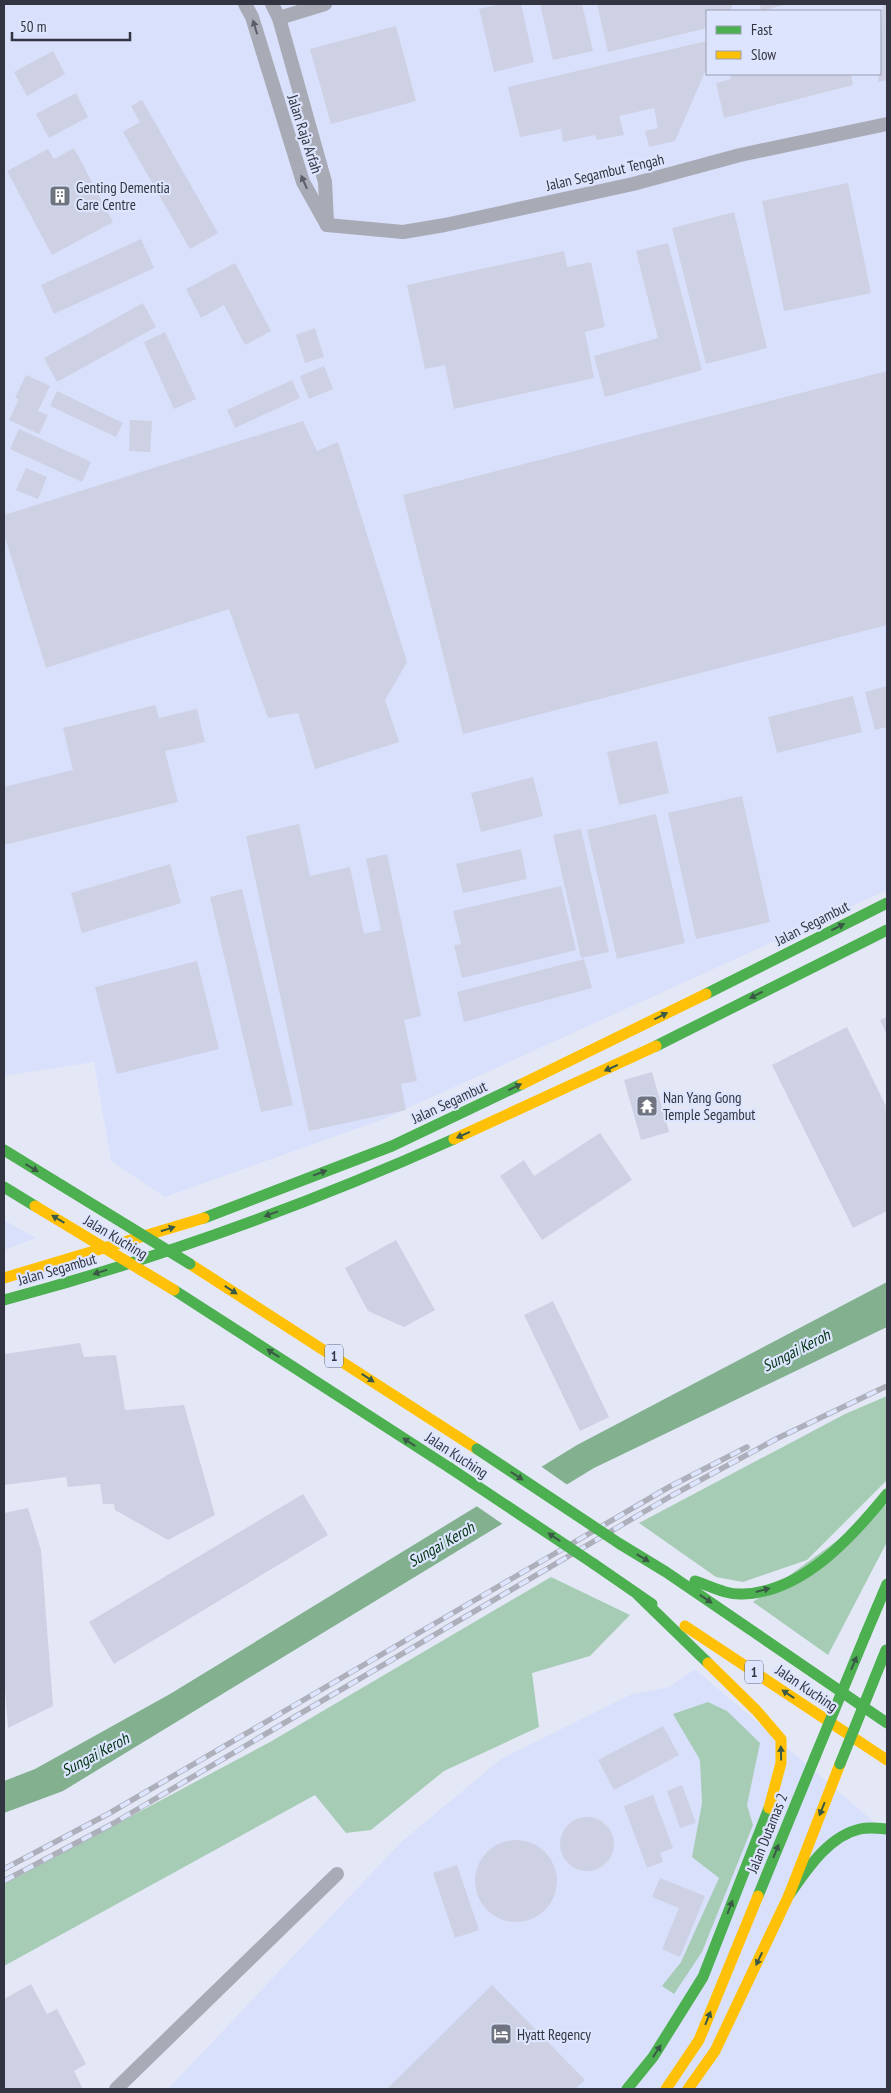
<svg xmlns="http://www.w3.org/2000/svg" width="891" height="2093" font-family="'PT Sans Narrow',sans-serif">
  <style>
    .built { fill: #d9e0fb; fill-rule: evenodd }
    .forest { fill: #a7ccb5 }
    .water { fill: #83b190 }
    .pier { fill: #e4e8f6 }
    .building { fill: #cdd1e3 }
    .lines { fill: none; stroke-linecap: round; stroke-linejoin: round }
    .street { stroke: #a8aab5; stroke-width: 14 }
    .fast { stroke: #4caf50; stroke-width: 11 }
    .slow { stroke: #ffc107; stroke-width: 11 }
    .rail-casing { stroke: #adafba; stroke-width: 5.5 }
    .rail { stroke: #dde4fd; stroke-width: 4; stroke-dasharray: 11; stroke-linecap: butt }
    .fast-bridge { stroke: #4caf50; stroke-width: 11 }
    .slow-bridge { stroke: #ffc107; stroke-width: 11 }
    .oneway { fill: #5b5e6a }
    .oneway2 { fill: #3a5a46 }
    .labels { text-anchor: middle; dominant-baseline: central; stroke-width: 4.5; stroke-linejoin: round; paint-order: stroke }
    .shield { fill: #dde4fd; stroke: #656a79; stroke-width: 1 }
    .shield-label { font-size: 14px; font-weight: bold; fill: #323541 }
    .street-label { font-size: 15px; fill: #323541; stroke: #dde4fd }
    .poi-label { font-size: 15px; fill: #323541; stroke: #dde4fd; text-anchor: start }
    .water-label { font-size: 16px; font-style: italic; fill: #003310; stroke: #dde4fd }
  </style>
  <rect width="100%" height="100%" fill="#e4e8f6"/>
  <!-- built -->
  <g class="built">
    <path d="M4 4H887V890L384 1119 165 1197 111 1161 94 1062 4 1076ZM707 11H880V74H707Z"/>
    <path d="M4 1220 36 1238 4 1250Z"/>
    <path d="M695 1669 887 1833V2089H168L401 1842 501 1759 632 1694 669 1687Z"/>
  </g>
  <!-- forest -->
  <g class="forest">
    <path d="M887 1396V1480L807 1560 743 1582 716 1577 639 1523 845 1414Z"/>
    <path d="M887 1504V1542L828 1655 753 1602Z"/>
    <path d="M551 1577 630 1615 590 1656 532 1673 539 1727 444 1771 371 1830 346 1833 315 1795 4 1966V1884L270 1742Z"/>
    <path d="M708 1702 727 1711 760 1743 747 1805 753 1825 702 1952 674 1994 662 1986 681 1962 719 1878 692 1857 702 1803 700 1760 673 1714Z"/>
  </g>
  <!-- water -->
  <path class="water" d="M887 1282V1327L594 1468 63 1791 4 1813V1781L35 1769 170 1694 577 1445Z"/>
  <!-- pier -->
  <path class="pier" d="M539 1465 569 1486 504 1525 475 1505Z"/>
  <!-- building -->
  <g class="building">
    <path d="M501 4H521L534 62 494 72 479 9Z"/>
    <path d="M540 4H582L593 51 553 60Z"/>
    <path d="M597 4H733L730 11H707V28L608 52Z"/>
    <path d="M760 4H788L761 11Z"/>
    <path d="M883 4H887V80L878 82Z"/>
    <path d="M396 26 416 101 331 124 310 49Z"/>
    <path d="M707 41V67L675 141 649 147 645 131 658 128 654 108 619 116 624 135 597 140 595 135 563 142 561 129 520 137 508 87Z"/>
    <path d="M53 51 65 74 27 96 14 72Z"/>
    <path d="M730 74H851L853 85 724 118 716 83 731 79Z"/>
    <path d="M76 93 88 117 49 138 36 114Z"/>
    <path d="M142 100 218 233 190 249 123 132 140 122 131 106Z"/>
    <path d="M74 148 113 222 52 255 7 171 48 149 54 159Z"/>
    <path d="M848 183 871 293 784 311 762 201Z"/>
    <path d="M734 212 767 348 706 364 672 228Z"/>
    <path d="M141 239 154 268 54 314 41 285Z"/>
    <path d="M668 243 702 370 605 397 594 356 658 338 636 251Z"/>
    <path d="M564 251 567 267 591 262 605 327 585 332 594 378 454 409 445 365 425 369 407 285Z"/>
    <path d="M235 263 271 331 245 345 224 305 201 318 186 289Z"/>
    <path d="M143 303 156 327 57 382 44 358Z"/>
    <path d="M315 328 324 357 305 363 296 335Z"/>
    <path d="M165 332 196 399 174 409 144 342Z"/>
    <path d="M324 366 333 389 309 399 300 376Z"/>
    <path d="M887 371V625L463 734 403 495Z"/>
    <path d="M26 375 50 386 38 411 48 415 39 434 9 420 19 399 15 398Z"/>
    <path d="M292 380 300 398 235 428 227 410Z"/>
    <path d="M57 391 123 423 116 437 50 406Z"/>
    <path d="M130 420 152 421 150 452 129 451Z"/>
    <path d="M303 421 317 451 338 442 407 662 385 700 399 742 315 769 298 713 268 718 229 609 46 668 4 534V515Z"/>
    <path d="M19 429 91 462 82 482 10 449Z"/>
    <path d="M26 468 47 477 38 499 16 490Z"/>
    <path d="M887 686V727L875 730 865 692Z"/>
    <path d="M853 696 862 732 777 753 768 717Z"/>
    <path d="M155 705 159 718 197 709 205 742 165 751 178 802 4 845V787L73 770 63 728Z"/>
    <path d="M657 741 669 793 619 805 607 752Z"/>
    <path d="M533 777 543 816 481 832 471 793Z"/>
    <path d="M742 796 770 922 696 939 668 813Z"/>
    <path d="M656 814 685 943 617 959 587 830Z"/>
    <path d="M299 824 310 876 350 867 364 934 381 930 366 859 387 854 421 1016 404 1020 417 1081 401 1084 406 1110 309 1131 246 836Z"/>
    <path d="M581 829 609 952 581 958 553 835Z"/>
    <path d="M521 849 527 879 463 893 456 864Z"/>
    <path d="M170 864 181 903 82 933 71 893Z"/>
    <path d="M561 886 576 950 462 978 454 945 461 944 453 911Z"/>
    <path d="M242 889 293 1105 261 1112 210 897Z"/>
    <path d="M584 959 592 988 464 1022 457 992Z"/>
    <path d="M197 961 219 1049 117 1074 95 987Z"/>
    <path d="M887 1017V1035L880 1020Z"/>
    <path d="M847 1027 887 1108V1211L853 1228 772 1065Z"/>
    <path d="M652 1072 669 1132 641 1140 624 1080Z"/>
    <path d="M600 1133 632 1180 542 1240 500 1176 524 1160 534 1176Z"/>
    <path d="M396 1240 435 1310 404 1327 368 1311 345 1268Z"/>
    <path d="M553 1301 609 1417 580 1431 524 1315Z"/>
    <path d="M80 1343 84 1357 116 1355 125 1410 184 1405 215 1515 168 1540 115 1510 114 1504H103L100 1484 68 1487 66 1477 4 1485V1354Z"/>
    <path d="M303 1494 328 1535 114 1664 89 1622Z"/>
    <path d="M28 1508 41 1550 53 1706 8 1728 4 1676V1513Z"/>
    <path d="M663 1726 679 1755 614 1790 598 1760Z"/>
    <path d="M682 1785 696 1823 680 1828 667 1791Z"/>
    <path d="M653 1795 673 1848 660 1853 663 1862 647 1868 624 1806Z"/>
    <circle cx="587" cy="1844" r="27"/>
    <circle cx="516" cy="1881" r="41"/>
    <path d="M457 1865 479 1930 455 1938 433 1873Z"/>
    <path d="M660 1878 705 1896 680 1957 662 1949 679 1908 652 1897Z"/>
    <path d="M31 1984 47 2014 57 2009 86 2064 74 2071 83 2089H4V1999Z"/>
    <path d="M492 1985 585 2080 575 2089H387Z"/>
  </g>
  <g class="lines">
    <!-- street -->
    <g class="street">
      <path d="M245 4 252 17 303 182 327 225"/>
      <path d="M272 4 279 18 325 182 327 221"/>
      <path d="M279 18 325 4"/>
      <path d="M327 225 403 232 445 225 633 184 740 155 887 124"/>
      <path d="M116 2089 337 1874"/>
    </g>
    <!-- fast -->
    <g class="fast">
      <path d="M706 994 887 903"/>
      <path d="M656 1046 887 930"/>
      <path d="M4 1150 61 1185"/>
      <path d="M4 1187 35 1206"/>
      <path d="M204 1218 392 1146 522 1084"/>
      <path d="M174 1290 450 1468"/>
      <path d="M4 1300C158 1259 309 1204 454 1139"/>
      <path d="M620 1544 666 1572 887 1723"/>
      <path d="M594 1564 652 1604"/>
      <path d="M695 1581C710 1586 726 1595 743 1594 803 1592 852 1537 887 1494"/>
      <path d="M638 1595 708 1663"/>
      <path d="M865 1636 887 1584"/>
      <path d="M789 1895C806 1871 828 1836 860 1829 868 1827 878 1828 887 1829"/>
      <path d="M758 1896 815 1757"/>
      <path d="M627 2089 653 2057 703 1977 769 1808"/>
    </g>
    <!-- slow -->
    <g class="slow">
      <path d="M522 1084 706 994"/>
      <path d="M454 1139 656 1046"/>
      <path d="M190 1264 477 1449"/>
      <path d="M4 1278 204 1218"/>
      <path d="M685 1626 887 1760"/>
      <path d="M708 1663 756 1710 781 1739V1763L769 1808"/>
      <path d="M666 2089 699 2040 758 1896"/>
      <path d="M688 2089 715 2051 789 1895 840 1764"/>
    </g>
    <!-- rail casing -->
    <g class="rail-casing">
      <g id="rail">
        <path d="M4 1869 108 1814 669 1487 747 1447"/>
        <path d="M4 1881 114 1823 671 1496 776 1439 887 1386"/>
      </g>
    </g>
    <!-- rail -->
    <use href="#rail" class="rail"/>
    <!-- fast-bridge -->
    <g class="fast-bridge">
      <path d="M61 1185 190 1264"/>
      <path d="M477 1449 620 1544"/>
      <path d="M450 1468 594 1564"/>
      <path d="M815 1757 865 1636"/>
      <path d="M840 1764 886 1650"/>
    </g>
    <!-- slow-bridge -->
    <path class="slow-bridge" d="M35 1206 174 1290"/>
  </g>
  <!-- one-way arrows -->
  <defs><path id="oneway-solid" d="M-6-.8H1V-3.2L6.5 0L1 3.2V.8H-6Z" transform="scale(1.25)"/></defs>
  <g class="oneway">
    <use href="#oneway-solid" transform="translate(255 27) rotate(-107)"/>
    <use href="#oneway-solid" transform="translate(304 182) rotate(-114)"/>
  </g>
  <g class="oneway2">
    <use href="#oneway-solid" transform="translate(838 927) rotate(-27)"/>
    <use href="#oneway-solid" transform="translate(756 995) rotate(153)"/>
    <use href="#oneway-solid" transform="translate(661 1016) rotate(-27)"/>
    <use href="#oneway-solid" transform="translate(611 1068) rotate(156)"/>
    <use href="#oneway-solid" transform="translate(515 1087) rotate(-26)"/>
    <use href="#oneway-solid" transform="translate(463 1135) rotate(156)"/>
    <use href="#oneway-solid" transform="translate(32 1168) rotate(31)"/>
    <use href="#oneway-solid" transform="translate(320 1173) rotate(-21)"/>
    <use href="#oneway-solid" transform="translate(271 1214) rotate(160)"/>
    <use href="#oneway-solid" transform="translate(58 1219) rotate(-149)"/>
    <use href="#oneway-solid" transform="translate(168 1229) rotate(-17)"/>
    <use href="#oneway-solid" transform="translate(100 1272) rotate(162)"/>
    <use href="#oneway-solid" transform="translate(231 1290) rotate(33)"/>
    <use href="#oneway-solid" transform="translate(273 1353) rotate(-147)"/>
    <use href="#oneway-solid" transform="translate(368 1378) rotate(33)"/>
    <use href="#oneway-solid" transform="translate(409 1442) rotate(-147)"/>
    <use href="#oneway-solid" transform="translate(517 1476) rotate(34)"/>
    <use href="#oneway-solid" transform="translate(554 1537) rotate(-146)"/>
    <use href="#oneway-solid" transform="translate(643 1558) rotate(31)"/>
    <use href="#oneway-solid" transform="translate(763 1590) rotate(-15)"/>
    <use href="#oneway-solid" transform="translate(706 1599) rotate(34)"/>
    <use href="#oneway-solid" transform="translate(854 1663) rotate(-67)"/>
    <use href="#oneway-solid" transform="translate(788 1694) rotate(-146)"/>
    <use href="#oneway-solid" transform="translate(781 1753) rotate(-91)"/>
    <use href="#oneway-solid" transform="translate(822 1809) rotate(112)"/>
    <use href="#oneway-solid" transform="translate(776 1851) rotate(-68)"/>
    <use href="#oneway-solid" transform="translate(730 1907) rotate(-69)"/>
    <use href="#oneway-solid" transform="translate(759 1959) rotate(115)"/>
    <use href="#oneway-solid" transform="translate(708 2018) rotate(-68)"/>
    <use href="#oneway-solid" transform="translate(657 2051) rotate(-57)"/>
  </g>
  <!-- icons -->
  <defs>
    <g id="building-square" transform="scale(1.125)"><rect x="-9" y="-9" width="18" height="18" rx="4" fill="#707480" stroke="#dde4fd"/><path d="M-4-6H4V6H1V3H-1V6H-4ZM-2.5-4.3h1.7v1.8h-1.7ZM.8-4.3h1.7v1.8H.8ZM-2.5-1h1.7V.8h-1.7ZM.8-1h1.7V.8H.8Z" fill="#fff"/></g>
    <g id="temple-square" transform="scale(1.125)"><rect x="-9" y="-9" width="18" height="18" rx="4" fill="#707480" stroke="#dde4fd"/><path d="M0-6L5-2H3V0L6.5 2.5H4V6H1.5V3h-3V6H-4V2.5H-6.5L-3 0V-2H-5Z" fill="#fff"/></g>
    <g id="hotel-square" transform="scale(1.125)"><rect x="-9" y="-9" width="18" height="18" rx="4" fill="#707480" stroke="#dde4fd"/><path d="M-6-4.5h1.5V1H6V5H4.5V3h-9V5H-6ZM-4 0a1.8 1.8 0 1 1 3.6 0ZM.5 0V-2.5h3Q6-2.5 6 0Z" fill="#fff"/></g>
  </defs>
  <g fill-rule="evenodd">
    <use href="#building-square" x="60" y="196"/>
    <use href="#temple-square" x="647" y="1106"/>
    <use href="#hotel-square" x="501" y="2034"/>
  </g>
  <g class="labels">
    <!-- shield labels -->
    <g class="shield">
      <rect x="325" y="1344.5" width="18" height="23" rx="4"/>
      <rect x="745" y="1660.5" width="18" height="23" rx="4"/>
    </g>
    <g class="shield-label">
      <text x="334" y="1356">1</text>
      <text x="754" y="1672">1</text>
    </g>
    <!-- street labels -->
    <g class="street-label">
      <text transform="translate(305 134) rotate(72)">Jalan Raja Arfah</text>
      <text transform="translate(605 172) rotate(-13)">Jalan Segambut Tengah</text>
      <text transform="translate(812 923) rotate(-27)">Jalan Segambut</text>
      <text transform="translate(449 1102) rotate(-25)">Jalan Segambut</text>
      <text transform="translate(116 1237) rotate(31)">Jalan Kuching</text>
      <text transform="translate(57 1269) rotate(-16)">Jalan Segambut</text>
      <text transform="translate(457 1455) rotate(33)">Jalan Kuching</text>
      <text transform="translate(807 1688) rotate(34)">Jalan Kuching</text>
      <text transform="translate(767 1833) rotate(-68)">Jalan Dutamas 2</text>
    </g>
    <!-- poi labels -->
    <g class="poi-label">
      <text x="76" y="187">Genting Dementia<tspan x="76" dy="17">Care Centre</tspan></text>
      <text x="663" y="1097">Nan Yang Gong<tspan x="663" dy="17">Temple Segambut</tspan></text>
      <text x="517" y="2034">Hyatt Regency</text>
    </g>
    <!-- water labels -->
    <g class="water-label">
      <text transform="translate(796 1350) rotate(-27)">Sungai Keroh</text>
      <text transform="translate(441 1544) rotate(-30)">Sungai Keroh</text>
      <text transform="translate(95 1754) rotate(-28)">Sungai Keroh</text>
    </g>
  </g>
  <!-- border -->
  <rect width="891" height="2093" fill="none" stroke="#323541" stroke-width="10"/>
  <!-- legend -->
  <rect x="706" y="10" width="175" height="65" fill="#dde4fd" stroke="#999eb2"/>
  <rect x="716" y="26" width="25" height="8" fill="#4caf50" stroke="#999eb2"/>
  <text x="751" y="35" font-size="15" fill="#323541">Fast</text>
  <rect x="716" y="51" width="25" height="8" fill="#ffc107" stroke="#999eb2"/>
  <text x="751" y="60" font-size="15" fill="#323541">Slow</text>
  <!-- scale -->
  <path d="M12 32v8h118v-8" fill="none" stroke="#323541" stroke-width="2.5"/>
  <text x="20" y="32" font-size="15" fill="#323541" stroke="#dde4fd" stroke-width="4" paint-order="stroke">50 m</text>
</svg>
